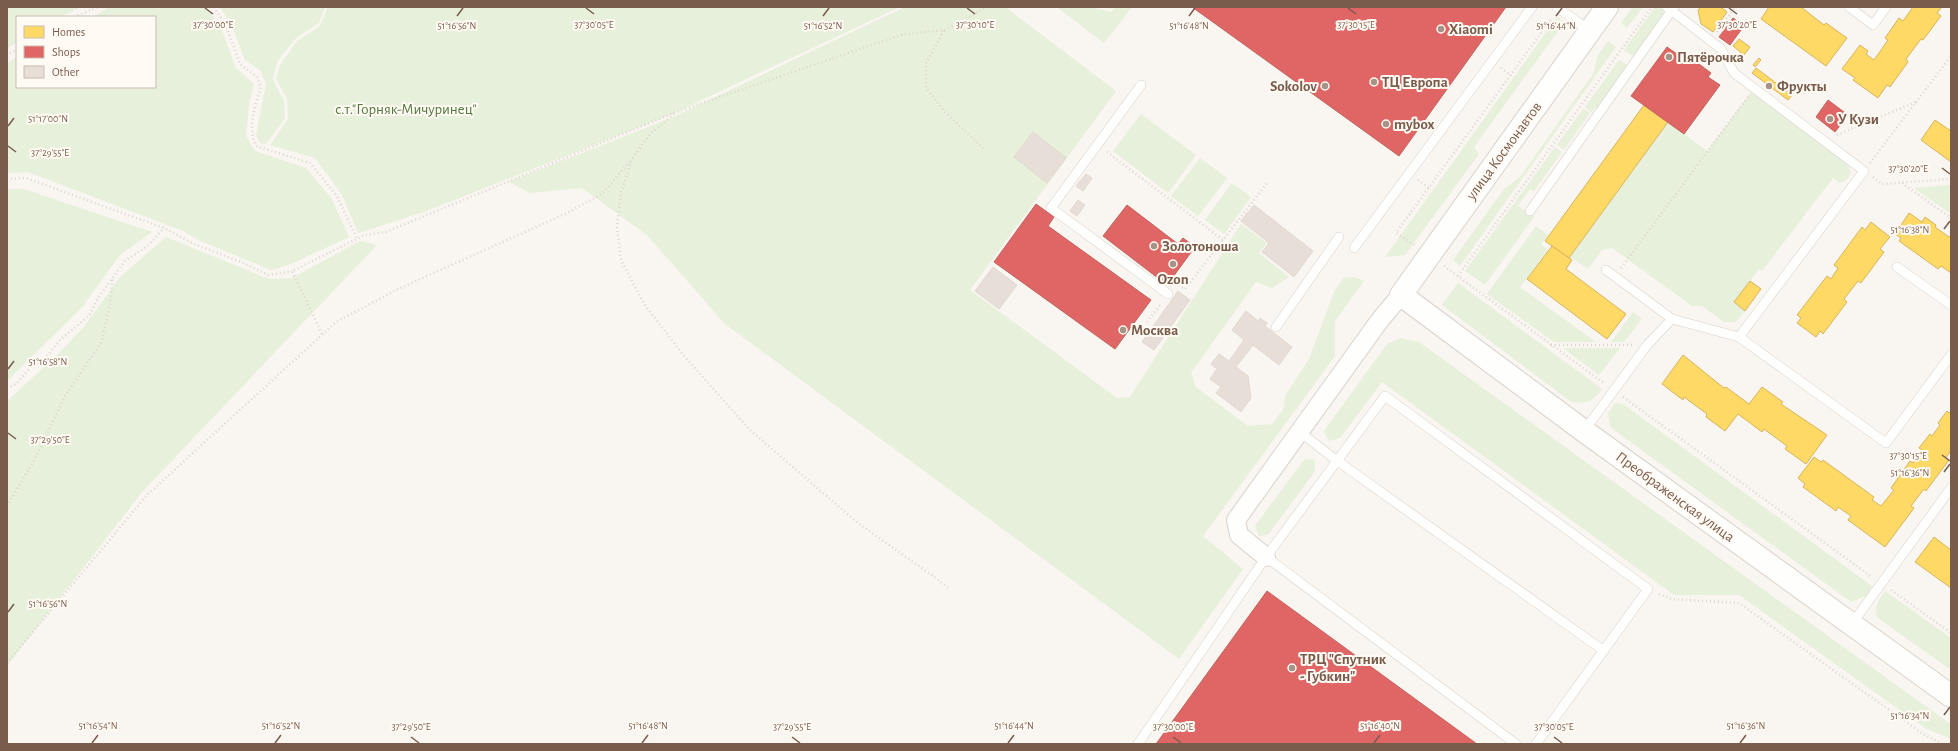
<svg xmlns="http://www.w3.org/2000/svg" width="1958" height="751" font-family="'Alegreya Sans',sans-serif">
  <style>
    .green { fill: #e7f0db }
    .homes { fill: #ffd966; stroke: #d7b45e }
    .shops { fill: #e06666; stroke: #c1635e }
    .building { fill: #e6ded7; stroke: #e2d8d2 }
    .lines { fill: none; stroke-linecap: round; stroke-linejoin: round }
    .service-casing { stroke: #d7d1cb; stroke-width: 10 }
    .minor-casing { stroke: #d7d1cb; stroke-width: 20 }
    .secondary-casing { stroke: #d9d2cb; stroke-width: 24 }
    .path { stroke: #dcd5d0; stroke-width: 2.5; stroke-dasharray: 1 3; stroke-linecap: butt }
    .service { stroke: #fefefd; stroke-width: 9 }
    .minor { stroke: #fefefd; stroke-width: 18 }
    .secondary { stroke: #fefefd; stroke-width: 22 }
    .ticks { fill: none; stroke: #7a5c4d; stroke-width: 1.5 }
    .poi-dot { fill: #a69286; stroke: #fffaf3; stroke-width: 1.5 }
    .labels { text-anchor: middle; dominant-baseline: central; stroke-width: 4; stroke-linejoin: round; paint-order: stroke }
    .poi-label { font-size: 15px; font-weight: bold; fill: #7a5c4d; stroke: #fffaf3; text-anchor: start }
    .park-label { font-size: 15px; fill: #537a41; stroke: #fffaf3 }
    .street-label { font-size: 15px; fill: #7a5c4d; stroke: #fffaf3 }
    .ticks-label { font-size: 10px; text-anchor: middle; fill: #7a5c4d; stroke: #fffaf3; stroke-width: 4; stroke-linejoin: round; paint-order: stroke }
  </style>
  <rect width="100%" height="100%" fill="#f9f5f0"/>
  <!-- green -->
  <g class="green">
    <path d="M7 7H82L60 17H17V42L7 49Z"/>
    <path d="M110 7H207L221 28 236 68 254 84 249 105 246 136 255 151 306 168 332 199 349 237 291 264 271 270 198 240 183 231 28 172 7 173V64L17 56V87H155V17H93Z"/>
    <path d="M220 7H325L319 23 296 38 277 62 273 80 284 101 285 118 266 144 260 143 256 135 266 84 261 71 245 60 231 24Z"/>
    <path d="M328 7H900L672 114 424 212 358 233 342 195 315 158 270 145 288 119 287 99 276 79 280 65 297 41 320 26Z"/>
    <path d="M905 7H1005L1116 91 970 290 1117 398 1130 397 1241 224 1267 243 1259 253 1289 277 1272 288 1256 282 1191 373 1196 387 1248 426 1272 424 1284 408 1285 396 1309 359 1334 292 1343 278 1354 277 1364 281 1335 321V356L1203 536 1243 569 1179 659 725 324 647 235 582 188 530 193 509 182 673 117Z"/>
    <path d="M1060 7H1091L1111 12 1116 7H1132L1104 43 1058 8Z"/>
    <path d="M1633 7H1643L1627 28 1621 23Z"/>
    <path d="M1655 7 1661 8 1664 12 1663 18 1635 57 1624 50Z"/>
    <path d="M1557 17 1564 23 1474 147 1479 154 1405 255 1385 257Z"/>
    <path d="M1608 41 1616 47 1460 266 1453 260 1504 189 1520 177 1593 74 1598 55Z"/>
    <path d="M1619 60 1629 66 1598 109 1595 107 1591 112 1585 107Z"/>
    <path d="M1751 92 1848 165C1853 174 1849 180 1840 183L1833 178 1762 271 1759 269 1734 302 1745 311 1736 322H1724L1702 306H1692L1612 248 1602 250 1588 269 1570 257 1668 122 1707 151Z"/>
    <path d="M1583 109 1590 113 1564 150 1557 145Z"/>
    <path d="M1141 114 1196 155 1168 193 1113 151Z"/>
    <path d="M1555 147 1562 152 1534 191 1530 189 1518 206 1534 217 1485 285 1465 271Z"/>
    <path d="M1200 158 1227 178 1198 216 1171 196Z"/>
    <path d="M1232 183 1251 197 1224 234 1205 220Z"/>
    <path d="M1951 185V214L1914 188Z"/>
    <path d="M7 189H24L152 232 120 255 82 307 7 381Z"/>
    <path d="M1536 226 1548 235 1541 244 1548 250 1520 287 1596 342H1554L1487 294Z"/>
    <path d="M166 237 269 279 292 278 360 241 377 245 143 491 7 666V401L52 360 83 328 120 277Z"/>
    <path d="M1458 283 1602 389C1594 401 1585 405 1570 401L1442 305Z"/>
    <path d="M1633 312 1642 319 1624 342H1611Z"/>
    <path d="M1400 338 1419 342 1949 723 1951 724V739L1925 728 1739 595H1674L1382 382 1340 438 1329 441 1324 431 1387 344Z"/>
    <path d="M1563 348H1620L1599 375Z"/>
    <path d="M1615 403 1623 404 1872 586 1866 596 1851 602 1614 430 1610 426 1608 413Z"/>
    <path d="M1314 459 1315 471 1268 535 1259 536 1255 526 1304 460Z"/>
    <path d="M1885 591 1951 638V670L1878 618C1873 607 1879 600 1885 591Z"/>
  </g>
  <!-- homes -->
  <g class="homes">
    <path d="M1701 7H1721L1727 12 1713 32 1701 24 1698 10Z"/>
    <path d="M1769 7H1801L1824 25 1826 23 1847 38 1826 66 1761 19Z"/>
    <path d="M1913 7H1942L1937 13 1941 16 1923 40 1921 39 1906 59 1908 62 1890 87 1887 85 1878 98 1853 80 1855 78 1842 69 1860 45 1868 51 1866 54 1874 60 1888 40 1885 38 1899 18 1903 21Z"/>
    <path d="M1739 39 1750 47 1744 55 1733 46Z"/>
    <path d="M1759 58 1761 60 1755 67 1753 65Z"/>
    <path d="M1756 68 1792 95 1788 100 1752 73Z"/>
    <path d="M1644 105 1668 122 1569 258 1545 241Z"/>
    <path d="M1935 120 1951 131V162L1921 140Z"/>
    <path d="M1909 213 1922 222 1925 217 1936 225 1935 227 1949 237 1951 235V273L1941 266 1938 269 1899 241 1901 238 1895 234Z"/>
    <path d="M1871 222 1890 237 1880 249 1884 252 1861 283 1858 281 1844 299 1847 302 1823 334 1820 331 1816 337 1797 323 1801 318 1797 315 1827 276 1831 279 1838 268 1834 265 1862 227 1865 230Z"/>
    <path d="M1552 246 1572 260 1566 269 1626 314 1607 339 1527 279Z"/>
    <path d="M1750 281 1761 289 1745 311 1734 302Z"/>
    <path d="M1683 355 1724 388 1726 387 1749 404 1762 387 1783 402 1781 404 1827 435 1806 464 1785 449 1787 446 1764 429 1762 432 1738 414 1725 431 1706 417 1707 414 1684 397 1683 400 1662 384Z"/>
    <path d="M1947 411 1949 413 1951 411V450L1946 458 1949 460 1926 491 1924 489 1911 506 1914 508 1885 547 1848 520 1851 516 1838 507 1836 511 1803 487 1805 484 1798 478 1814 457 1821 462 1823 460 1874 497 1872 500 1881 506 1894 490 1891 488 1910 461 1913 463 1922 450 1919 448 1930 434 1932 436 1940 425 1938 423Z"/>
    <path d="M1934 537 1951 550V588L1915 562Z"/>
  </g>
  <!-- shops -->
  <g class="shops">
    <path d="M1192 7H1506L1399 156Z"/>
    <path d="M1733 18 1744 26 1730 45 1719 37Z"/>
    <path d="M1667 47 1684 59 1687 55 1711 73 1708 77 1720 85 1684 134 1631 96Z"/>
    <path d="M1828 100 1848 115 1835 132 1816 117Z"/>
    <path d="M1036 204 1054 217 1048 226 1151 300 1115 349 994 262Z"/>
    <path d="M1127 205 1178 244 1183 238 1195 247 1167 285 1103 236Z"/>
    <path d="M1267 591 1477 744H1156Z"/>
  </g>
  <!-- building -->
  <g class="building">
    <path d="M1033 132 1066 158 1047 183 1014 157Z"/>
    <path d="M1086 174 1092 178 1083 191 1076 186Z"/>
    <path d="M1078 200 1085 205 1077 216 1070 211Z"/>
    <path d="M1254 205 1313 251 1294 277 1262 252 1269 243 1241 221Z"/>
    <path d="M993 267 1017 285 999 309 975 291Z"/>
    <path d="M1178 291 1190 300 1154 350 1142 342Z"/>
    <path d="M1246 311 1258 321 1260 318 1267 323 1265 326 1292 347 1279 365 1253 345 1236 367 1248 376 1251 398 1241 412 1216 393 1221 387 1210 379 1217 369 1211 364 1219 354 1229 361 1244 340 1232 330Z"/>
  </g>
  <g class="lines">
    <!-- service casing -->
    <g class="service-casing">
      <g id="service">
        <path d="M1557 7 1590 31"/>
        <path d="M1849 7 1873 25 1886 7"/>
        <path d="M1141 85 1051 208 1168 294"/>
        <path d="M1530 211 1674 7"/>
        <path d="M1354 248 1532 7"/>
        <path d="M1897 267 1951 305"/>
        <path d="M1606 270 1672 319 1739 337 1864 171 1734 73 1721 49 1667 7"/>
        <path d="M1276 327 1339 237"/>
        <path d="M1739 337 1886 443 1951 355"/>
        <path d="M1584 431 1648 344 1672 319"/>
        <path d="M1300 432 1336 460 1604 651"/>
        <path d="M1266 557 1516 744"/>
        <path d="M1851 625 1951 488"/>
        <path d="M1138 744 1266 557 1385 396 1648 589 1536 744"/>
      </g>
    </g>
    <!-- minor casing -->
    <g class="minor-casing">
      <path id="minor" d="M1266 557 1239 535 1236 520 1380 320 1401 295"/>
    </g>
    <!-- secondary casing -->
    <g class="secondary-casing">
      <path id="secondary" d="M1607 7 1401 295 1584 431 1951 696"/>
    </g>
    <!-- path -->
    <g class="path">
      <path d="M214 7 226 26 240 64 257 77 261 87C255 106 247 128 256 146L310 163 337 196 357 239"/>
      <path d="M74 17 98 7"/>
      <path d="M944 31 926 63V88L945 112 985 150"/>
      <path d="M1717 32 1735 7"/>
      <path d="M7 56 17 49"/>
      <path d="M1501 68 1511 75"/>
      <path d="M674 114 650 134 632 159 621 193 617 227 621 260 644 304 685 357 750 430 859 524 929 573 950 589"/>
      <path d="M1837 135 1916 102"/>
      <path d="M1107 152 1223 240"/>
      <path d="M1870 163 1951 56"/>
      <path d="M1873 177 1882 184 1951 179"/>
      <path d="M7 179 26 178 164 228 194 244 241 262 268 275 292 271"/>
      <path d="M1418 180 1429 188"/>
      <path d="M1902 183 1951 218"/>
      <path d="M1414 245 1396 233 1552 18"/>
      <path d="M1444 266 1605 384"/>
      <path d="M1621 268 1748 97"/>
      <path d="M1458 276 1652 7"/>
      <path d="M1175 283 1185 289 1268 182"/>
      <path d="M1147 322 1161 304"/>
      <path d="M322 334 292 271 365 235 386 232 676 112 904 34 945 30 987 7"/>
      <path d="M1551 345H1632"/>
      <path d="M7 388 16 384 31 367 43 361 61 339 89 316 98 298 125 261 149 245 164 228"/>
      <path d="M1623 397 1872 577"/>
      <path d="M7 506 36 457 65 396 101 343 110 304 113 277"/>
      <path d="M1891 590 1951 633"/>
      <path d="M1659 594 1671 599 1739 603 1923 734 1943 744"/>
      <path d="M7 663 147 495 336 322 398 289 567 213 602 194 632 159"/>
    </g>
    <!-- service -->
    <use href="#service" class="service"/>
    <!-- minor -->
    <use href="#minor" class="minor"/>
    <!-- secondary -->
    <use href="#secondary" class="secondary"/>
  </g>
  <!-- ticks -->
  <path class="ticks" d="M205 8 213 14M586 8 594 14M967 8 975 14M1348 8 1356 14M1729 8 1737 14M457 16 463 8M823 16 829 8M1189 16 1195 8M1556 16 1562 8M8 126 14 118M8 146 16 152M1942 168 1950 174M1944 229 1950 221M8 369 14 361M8 433 16 439M1942 455 1950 461M1944 472 1950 464M8 612 14 604M1944 715 1950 707M411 737 419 743M792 737 800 743M1173 737 1181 743M1554 737 1562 743M92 743 98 735M275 743 281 735M642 743 648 735M1008 743 1014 735M1374 743 1380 735M1740 743 1746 735"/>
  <!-- markers -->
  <g class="poi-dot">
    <circle cx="1441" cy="29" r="4"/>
    <circle cx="1669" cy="57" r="4"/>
    <circle cx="1374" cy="82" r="4"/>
    <circle cx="1325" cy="86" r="4"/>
    <circle cx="1769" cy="86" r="4"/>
    <circle cx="1830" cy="119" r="4"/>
    <circle cx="1386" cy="124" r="4"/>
    <circle cx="1154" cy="246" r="4"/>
    <circle cx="1173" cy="264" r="4"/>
    <circle cx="1123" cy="330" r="4"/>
    <circle cx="1292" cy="668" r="4"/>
  </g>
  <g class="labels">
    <!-- poi labels -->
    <g class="poi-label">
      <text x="1449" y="29">Xiaomi</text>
      <text x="1677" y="57">Пятёрочка</text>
      <text x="1382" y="82">ТЦ Европа</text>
      <text x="1317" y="86" text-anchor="end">Sokolov</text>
      <text x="1777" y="86">Фрукты</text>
      <text x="1838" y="119">У Кузи</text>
      <text x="1394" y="124">mybox</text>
      <text x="1162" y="246">Золотоноша</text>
      <text x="1173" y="279" text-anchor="middle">Ozon</text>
      <text x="1131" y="330">Москва</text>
      <text x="1300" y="659">ТРЦ "Спутник<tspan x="1300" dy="17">- Губкин"</tspan></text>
    </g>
    <!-- park labels -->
    <g class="park-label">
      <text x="406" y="109">с.т."Горняк-Мичуринец"</text>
    </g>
    <!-- street labels -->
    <g class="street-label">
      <text transform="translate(1504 151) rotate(-54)">улица Космонавтов</text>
      <text transform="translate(1675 497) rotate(36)">Преображенская улица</text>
    </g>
  </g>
  <g class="ticks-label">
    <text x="213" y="28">37°30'00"E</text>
    <text x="594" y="28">37°30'05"E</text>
    <text x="975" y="28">37°30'10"E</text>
    <text x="1356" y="28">37°30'15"E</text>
    <text x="1737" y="28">37°30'20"E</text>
    <text x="457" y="29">51°16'56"N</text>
    <text x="823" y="29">51°16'52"N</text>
    <text x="1189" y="29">51°16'48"N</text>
    <text x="1556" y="29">51°16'44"N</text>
    <text x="48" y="122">51°17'00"N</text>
    <text x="50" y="156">37°29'55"E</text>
    <text x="1908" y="172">37°30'20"E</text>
    <text x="1910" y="233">51°16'38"N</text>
    <text x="48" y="365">51°16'58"N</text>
    <text x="50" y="443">37°29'50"E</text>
    <text x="1908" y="459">37°30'15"E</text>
    <text x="1910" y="476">51°16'36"N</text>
    <text x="48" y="607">51°16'56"N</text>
    <text x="1910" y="719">51°16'34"N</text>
    <text x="98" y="729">51°16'54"N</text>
    <text x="281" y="729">51°16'52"N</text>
    <text x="648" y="729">51°16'48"N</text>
    <text x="1014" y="729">51°16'44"N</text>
    <text x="1380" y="729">51°16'40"N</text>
    <text x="1746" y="729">51°16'36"N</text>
    <text x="411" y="730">37°29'50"E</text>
    <text x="792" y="730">37°29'55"E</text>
    <text x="1173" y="730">37°30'00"E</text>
    <text x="1554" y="730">37°30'05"E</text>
  </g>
  <!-- border -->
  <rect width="1958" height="751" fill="none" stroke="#7a5c4d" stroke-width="16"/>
  <!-- legend -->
  <rect x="16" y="16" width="140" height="72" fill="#fffaf3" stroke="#cabbb1"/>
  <rect x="24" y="26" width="20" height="12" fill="#ffd966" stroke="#cabbb1"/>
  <text x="52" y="36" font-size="12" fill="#7a5c4d">Homes</text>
  <rect x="24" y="46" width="20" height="12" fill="#e06666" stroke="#cabbb1"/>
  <text x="52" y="56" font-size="12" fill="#7a5c4d">Shops</text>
  <rect x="24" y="66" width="20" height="12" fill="#e6ded7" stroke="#cabbb1"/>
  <text x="52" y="76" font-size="12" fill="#7a5c4d">Other</text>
</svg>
